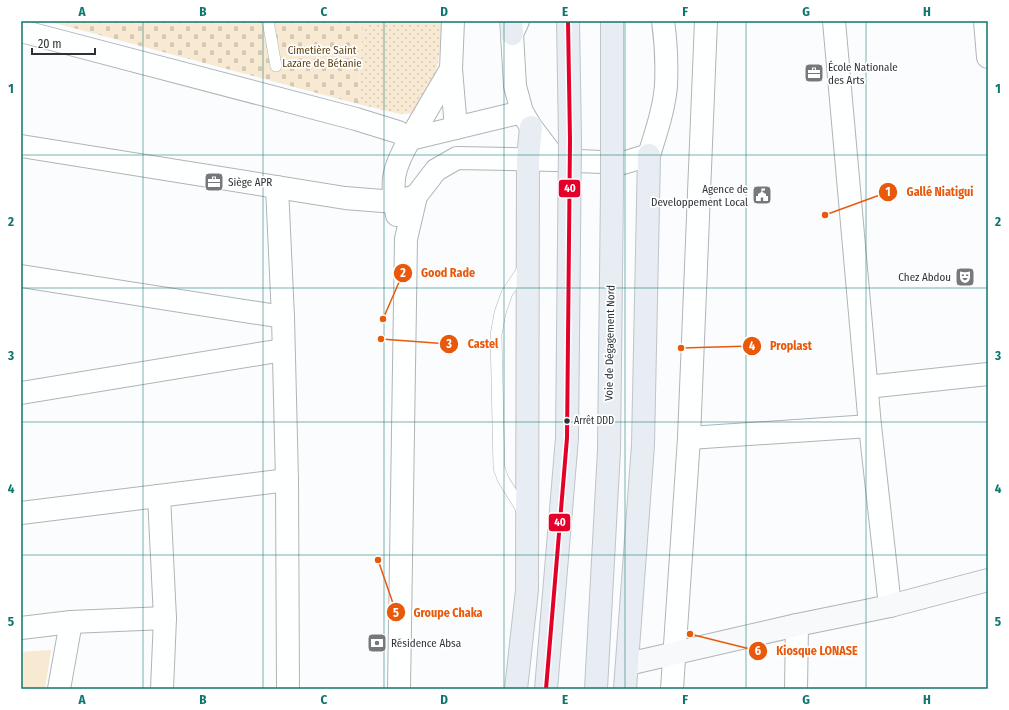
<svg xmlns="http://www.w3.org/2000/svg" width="1009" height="710" font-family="'Fira Sans Condensed',sans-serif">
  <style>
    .grass { fill: url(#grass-dots) }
    .cemetery { fill: url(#cemetery-stones) }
    .park { fill: #f8e9d2 }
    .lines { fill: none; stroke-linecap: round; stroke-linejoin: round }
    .lane-casing { stroke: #b0b4b7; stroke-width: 12 }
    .street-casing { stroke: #b0b4b7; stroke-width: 24 }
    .secondary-casing { stroke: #b0b4b7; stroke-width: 24 }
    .highway-casing { stroke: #bec4ca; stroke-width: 24 }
    .lane { stroke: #feffff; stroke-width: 11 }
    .street { stroke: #feffff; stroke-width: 22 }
    .secondary { stroke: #f7f9fb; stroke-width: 22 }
    .highway { stroke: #e7edf2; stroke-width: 22 }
    .highway-bridge-casing { stroke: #bec4ca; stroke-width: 24; stroke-linecap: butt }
    .highway-bridge { stroke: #e7edf2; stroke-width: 22 }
    .bus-1-casing { stroke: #fff; stroke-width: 7 }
    .bus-1 { stroke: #e4002b; stroke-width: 4 }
    .grid { fill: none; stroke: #0f766e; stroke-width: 1; stroke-opacity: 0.55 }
    .bus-dot { fill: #2c3238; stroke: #fff; stroke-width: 1.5 }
    .labels { text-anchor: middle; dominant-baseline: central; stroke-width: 3.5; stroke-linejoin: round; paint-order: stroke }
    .bus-label { font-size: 10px; fill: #2c3238; stroke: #fff; text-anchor: start }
    .park-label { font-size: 11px; fill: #5e4212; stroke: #fff }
    .poi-label { font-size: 11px; fill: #2c3238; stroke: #fff; text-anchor: start }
    .street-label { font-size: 11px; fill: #2c3238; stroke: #fff }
    .leader { fill: none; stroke: #e8590c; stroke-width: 1.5 }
    .callout-dot { fill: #e8590c; stroke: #fff; stroke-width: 1.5 }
    .mark-label { font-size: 12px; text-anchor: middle; font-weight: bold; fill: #fff }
    .callout-label { font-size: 12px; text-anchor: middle; font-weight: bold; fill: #e8590c; stroke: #fff; stroke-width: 3.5; stroke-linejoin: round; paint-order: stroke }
    .line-badge { stroke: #fff; stroke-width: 1.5 }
    .badge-label { font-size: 11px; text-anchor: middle; font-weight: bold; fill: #fff }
    .neatline { fill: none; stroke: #0f766e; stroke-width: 1.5 }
    .grid-label { font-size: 13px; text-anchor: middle; font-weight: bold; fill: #0f766e }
  </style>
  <defs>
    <pattern id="grass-dots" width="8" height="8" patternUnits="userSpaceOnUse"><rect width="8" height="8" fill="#f8e9d2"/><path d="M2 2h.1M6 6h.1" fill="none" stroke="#d5c8b5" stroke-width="1.8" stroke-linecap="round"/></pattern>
    <pattern id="cemetery-stones" width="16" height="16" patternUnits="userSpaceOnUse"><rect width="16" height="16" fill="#f8e9d2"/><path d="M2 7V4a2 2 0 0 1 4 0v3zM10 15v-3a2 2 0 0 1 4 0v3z" fill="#d5c8b5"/></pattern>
  </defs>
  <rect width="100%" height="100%" fill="#fafcfe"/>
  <!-- grass -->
  <path class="grass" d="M363 21H441C441 45 439 70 429 92 426 99 419 106 415 113L400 114 358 104Z"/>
  <!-- cemetery -->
  <path class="cemetery" d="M47 21H363L358 104Z"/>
  <!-- park -->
  <path class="park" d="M51 650 45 689H21V652Z"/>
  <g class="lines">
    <!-- lane casing -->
    <g class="lane-casing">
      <g id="lane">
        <path d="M268 21 276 66"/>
        <path d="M524 513 503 479 499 468 496 335 500 313 507 293 525 266"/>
      </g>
    </g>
    <!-- street casing -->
    <g class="street-casing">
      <g id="street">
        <path d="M453 21 451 69 456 128"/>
        <path d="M518 21 512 34 515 86 522 112 531 127 556 160 623 163 649 155C656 133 664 109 666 86 667 64 666 42 663 21"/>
        <path d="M834 21 870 426 890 606"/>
        <path d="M985 21 988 57"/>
        <path d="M21 31 356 119 398 132 410 139 451 69"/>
        <path d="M21 146 345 198 395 202 416 196"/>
        <path d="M277 187 283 317 287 480 288 689"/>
        <path d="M397 215C390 181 393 168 410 139L522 112"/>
        <path d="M21 276 283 317"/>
        <path d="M867 387 988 374"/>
        <path d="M21 393 283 350"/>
        <path d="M689 438 870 426"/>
        <path d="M159 496 165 618 162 689"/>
        <path d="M21 513 287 480"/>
        <path d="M21 628 71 622 165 618"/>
        <path d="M59 689 71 622"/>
        <path d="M399 689 406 239 416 196 436 170 457 158 556 160"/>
        <path d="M672 689 689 438 706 21"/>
        <path d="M796 689 797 625"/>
      </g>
    </g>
    <!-- secondary casing -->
    <g class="secondary-casing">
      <path id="secondary" d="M628 664 797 625 890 606 988 580"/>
    </g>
    <!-- highway casing -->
    <g class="highway-casing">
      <g id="highway">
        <path d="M511 21 512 34"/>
        <path d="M516 689 527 590 528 159 531 127"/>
        <path d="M546 689 567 438"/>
        <path d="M596 689 609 450"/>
        <path d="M625 689 643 445 649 155"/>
      </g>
    </g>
    <!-- lane -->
    <use href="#lane" class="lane"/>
    <!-- street -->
    <use href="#street" class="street"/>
    <!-- secondary -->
    <use href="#secondary" class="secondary"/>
    <!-- highway -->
    <use href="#highway" class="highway"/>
    <!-- highway-bridge casing -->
    <g class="highway-bridge-casing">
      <g id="highway-bridge">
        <path d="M567 438 570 140 568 21"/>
        <path d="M609 450 612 190V21"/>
      </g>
    </g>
    <!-- highway-bridge -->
    <use href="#highway-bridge" class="highway-bridge"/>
    <!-- bus-1 casing -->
    <g class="bus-1-casing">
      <path id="bus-1" d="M546 689 567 438 570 140 568 21"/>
    </g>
    <!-- bus-1 -->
    <use href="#bus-1" class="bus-1"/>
  </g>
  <!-- grid -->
  <path class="grid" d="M143 21V689M263 21V689M384 21V689M504 21V689M625 21V689M746 21V689M866 21V689M21 155H988M21 288H988M21 422H988M21 555H988"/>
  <!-- icons -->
  <defs>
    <g id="office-square" transform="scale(1)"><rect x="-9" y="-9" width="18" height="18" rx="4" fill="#74797d" stroke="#fff"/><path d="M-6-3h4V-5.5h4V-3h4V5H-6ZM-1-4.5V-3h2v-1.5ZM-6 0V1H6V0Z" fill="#fff"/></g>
    <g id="civic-square" transform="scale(1)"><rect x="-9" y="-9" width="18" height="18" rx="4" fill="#74797d" stroke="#fff"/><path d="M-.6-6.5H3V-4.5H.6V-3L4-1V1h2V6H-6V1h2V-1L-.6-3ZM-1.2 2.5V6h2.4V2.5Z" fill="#fff"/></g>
    <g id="theatre-square" transform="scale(1)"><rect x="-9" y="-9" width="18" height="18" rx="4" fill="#74797d" stroke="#fff"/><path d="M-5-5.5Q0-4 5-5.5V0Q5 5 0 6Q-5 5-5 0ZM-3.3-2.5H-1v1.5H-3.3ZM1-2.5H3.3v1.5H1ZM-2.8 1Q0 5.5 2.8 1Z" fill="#fff"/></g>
    <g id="bank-square" transform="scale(1)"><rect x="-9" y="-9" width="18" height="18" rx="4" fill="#74797d" stroke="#fff"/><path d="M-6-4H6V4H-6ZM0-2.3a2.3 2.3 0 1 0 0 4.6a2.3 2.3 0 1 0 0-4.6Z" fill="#fff"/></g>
  </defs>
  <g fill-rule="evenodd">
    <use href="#office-square" x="814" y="73"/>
    <use href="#office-square" x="214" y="182"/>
    <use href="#civic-square" x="762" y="195"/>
    <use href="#theatre-square" x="965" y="277"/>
    <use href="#bank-square" x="377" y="643"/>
  </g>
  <!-- markers -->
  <circle class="bus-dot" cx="567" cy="421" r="3.5"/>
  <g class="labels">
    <!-- bus labels -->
    <g class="bus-label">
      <text x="574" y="421">Arrêt DDD</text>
    </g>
    <!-- park labels -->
    <g class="park-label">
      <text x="322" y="50">Cimetière Saint<tspan x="322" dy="13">Lazare de Bétanie</tspan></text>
    </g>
    <!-- poi labels -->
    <g class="poi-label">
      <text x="828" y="67">École Nationale<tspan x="828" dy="13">des Arts</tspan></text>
      <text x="228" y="182">Siège APR</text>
      <text x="748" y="189" text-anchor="end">Agence de<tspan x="748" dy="13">Developpement Local</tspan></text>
      <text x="951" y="277" text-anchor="end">Chez Abdou</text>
      <text x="391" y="643">Résidence Absa</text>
    </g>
    <!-- street labels -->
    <g class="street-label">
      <text transform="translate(610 343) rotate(-89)">Voie de Dégagement Nord</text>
    </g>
  </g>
  <!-- callouts -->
  <path class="leader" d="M825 215L888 192M383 319L403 273M381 339L449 344M681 348L752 346M378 560L396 612M690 634L758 651"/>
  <g class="callout-dot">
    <circle cx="825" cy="215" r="4"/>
    <circle cx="383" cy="319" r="4"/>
    <circle cx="381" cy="339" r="4"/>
    <circle cx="681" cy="348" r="4"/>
    <circle cx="378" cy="560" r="4"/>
    <circle cx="690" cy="634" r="4"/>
    <circle cx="888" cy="192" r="10"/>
    <circle cx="403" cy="273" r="10"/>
    <circle cx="449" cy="344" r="10"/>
    <circle cx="752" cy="346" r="10"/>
    <circle cx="396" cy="612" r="10"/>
    <circle cx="758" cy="651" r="10"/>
  </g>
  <g class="mark-label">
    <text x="888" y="196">1</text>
    <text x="403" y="277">2</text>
    <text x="449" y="348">3</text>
    <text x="752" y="350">4</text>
    <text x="396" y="617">5</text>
    <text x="758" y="655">6</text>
  </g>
  <g class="callout-label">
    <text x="940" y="196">Gallé Niatigui</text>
    <text x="448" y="277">Good Rade</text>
    <text x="483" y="348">Castel</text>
    <text x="791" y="350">Proplast</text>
    <text x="448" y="617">Groupe Chaka</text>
    <text x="817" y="655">Kiosque LONASE</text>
  </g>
  <g class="line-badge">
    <rect x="558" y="179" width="23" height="19" rx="4" fill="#e4002b"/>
    <rect x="548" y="513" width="23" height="19" rx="4" fill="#e4002b"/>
  </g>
  <g class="badge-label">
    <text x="570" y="192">40</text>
    <text x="560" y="526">40</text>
  </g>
  <!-- border -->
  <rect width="1009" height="710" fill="none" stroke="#ffffff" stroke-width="44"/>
  <!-- scale -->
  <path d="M32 48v6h63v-6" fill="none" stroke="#2c3238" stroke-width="2"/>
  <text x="38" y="48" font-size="12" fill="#2c3238" stroke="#ffffff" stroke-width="3" paint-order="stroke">20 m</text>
  <rect x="22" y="22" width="965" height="666" class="neatline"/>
  <g class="grid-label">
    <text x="82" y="16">A</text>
    <text x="203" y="16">B</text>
    <text x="324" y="16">C</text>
    <text x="444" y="16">D</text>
    <text x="565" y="16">E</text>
    <text x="685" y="16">F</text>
    <text x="806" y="16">G</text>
    <text x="927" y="16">H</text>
    <text x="11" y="93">1</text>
    <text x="998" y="93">1</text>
    <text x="11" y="226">2</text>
    <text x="998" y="226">2</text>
    <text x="11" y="360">3</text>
    <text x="998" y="360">3</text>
    <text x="11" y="493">4</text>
    <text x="998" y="493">4</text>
    <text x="11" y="626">5</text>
    <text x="998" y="626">5</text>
    <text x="82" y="704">A</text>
    <text x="203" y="704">B</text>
    <text x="324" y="704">C</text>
    <text x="444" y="704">D</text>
    <text x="565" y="704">E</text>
    <text x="685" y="704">F</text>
    <text x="806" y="704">G</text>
    <text x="927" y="704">H</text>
  </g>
</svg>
